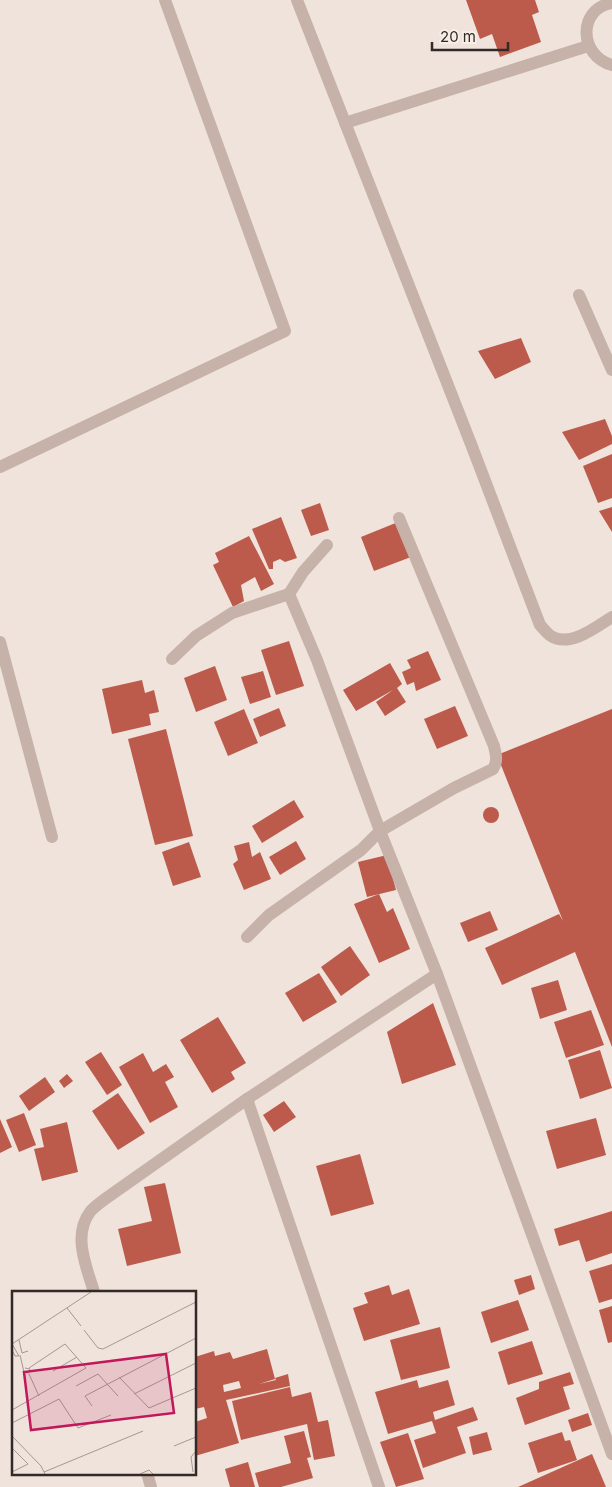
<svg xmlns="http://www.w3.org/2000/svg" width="612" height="1487" font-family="Inter,sans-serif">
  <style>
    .building { fill: #bc5b4c; fill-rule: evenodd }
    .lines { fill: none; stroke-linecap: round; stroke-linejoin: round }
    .minor { stroke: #c6b2a8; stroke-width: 12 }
    .inset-road { fill: none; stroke: #a49993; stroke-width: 1 }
    .view { fill: #c2185b; fill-opacity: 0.15; stroke: #c2185b; stroke-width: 2.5 }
    .inset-edge { fill: none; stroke: #332a27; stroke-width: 2.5 }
  </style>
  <rect width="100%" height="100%" fill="#efe3db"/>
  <!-- building -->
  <g class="building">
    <path d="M466 0H535L539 12 532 15 541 42 500 57 492 34 480 39Z"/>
    <path d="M521 338 531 362 495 379 478 351Z"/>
    <path d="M605 419 612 436V444L579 460 562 432Z"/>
    <path d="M612 454V498L598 503 583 466Z"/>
    <path d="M320 503 329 530 311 536 301 510Z"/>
    <path d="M612 507V532L599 511Z"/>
    <path d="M281 517 297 558 285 562 280 559 273 562V569H269L252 529Z"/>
    <path d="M398 522 411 557 374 571 361 537Z"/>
    <path d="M249 536 274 584 261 591 255 577 241 585 244 601 233 607 213 565 219 562 215 553Z"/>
    <path d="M289 641 304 686 276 695 261 650Z"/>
    <path d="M428 651 441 680 416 691 414 682 407 685 402 672 411 668 407 660Z"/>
    <path d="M390 663 402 684 397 688 406 702 385 716 376 702 393 690 356 711 343 690Z"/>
    <path d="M215 666 227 700 196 712 184 678Z"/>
    <path d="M263 671 271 697 250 704 241 677Z"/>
    <path d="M142 680 145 693 154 690 159 712 149 714 151 725 112 734 102 689Z"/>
    <path d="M455 706 468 736 437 749 424 719Z"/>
    <path d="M279 708 286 726 260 737 253 719Z"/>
    <path d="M244 709 258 743 228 756 214 722Z"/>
    <path d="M612 709V1047L575 952 502 985 485 948 559 914 563 921 497 755Z"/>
    <path d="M166 729 193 836 155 845 128 739Z"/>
    <path d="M294 800 304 817 262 843 252 826Z"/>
    <circle cx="491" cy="815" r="8"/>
    <path d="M296 841 306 859 280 875 269 857Z"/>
    <path d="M189 842 201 877 173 886 162 852Z"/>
    <path d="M249 842 252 857 260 852 271 879 244 890 233 864 238 860 234 846Z"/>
    <path d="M387 855 396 890 367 897 358 862Z"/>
    <path d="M379 894 387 912 393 908 410 949 379 963 354 904Z"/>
    <path d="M490 911 498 930 468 942 460 923Z"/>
    <path d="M350 946 370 975 341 996 321 967Z"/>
    <path d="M319 973 337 1002 303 1022 285 993Z"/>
    <path d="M558 980 567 1010 540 1019 531 988Z"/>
    <path d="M433 1003 456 1065 402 1084 387 1032Z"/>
    <path d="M591 1010 604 1045 566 1058 554 1022Z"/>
    <path d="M218 1017 246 1063 231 1072 235 1079 212 1093 180 1040Z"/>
    <path d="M600 1050 612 1088 580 1099 568 1060Z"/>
    <path d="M101 1052 122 1085 107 1095 85 1062Z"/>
    <path d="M143 1053 153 1072 166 1064 174 1077 165 1082 178 1107 150 1123 119 1067Z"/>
    <path d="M67 1074 73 1081 64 1088 59 1081Z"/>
    <path d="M45 1077 55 1092 29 1111 19 1096Z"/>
    <path d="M118 1093 145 1133 118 1150 92 1111Z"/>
    <path d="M284 1101 296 1117 274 1132 263 1115Z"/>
    <path d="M24 1113 36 1145 19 1152 6 1120Z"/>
    <path d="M596 1118 606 1155 557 1169 546 1131Z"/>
    <path d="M0 1119 12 1147 0 1153Z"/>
    <path d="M67 1122 78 1172 42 1181 34 1149 44 1147 40 1129Z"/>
    <path d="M360 1154 374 1204 331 1216 316 1166Z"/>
    <path d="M165 1183 181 1253 127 1266 118 1229 152 1221 144 1187Z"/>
    <path d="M612 1211V1253L586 1262 579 1240 559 1246 554 1229Z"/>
    <path d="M612 1264V1299L599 1303 589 1271Z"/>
    <path d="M531 1275 535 1289 519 1295 514 1280Z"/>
    <path d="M389 1285 392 1295 409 1289 420 1324 364 1341 353 1308 368 1303 364 1293Z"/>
    <path d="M518 1300 529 1330 491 1343 481 1312Z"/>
    <path d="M612 1306V1342L608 1343 599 1310Z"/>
    <path d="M440 1327 450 1368 401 1380 390 1340Z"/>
    <path d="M532 1341 543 1374 508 1385 498 1352Z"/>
    <path d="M267 1349 275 1379 259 1384 276 1380 275 1378 288 1374 290 1386 226 1400 239 1443 195 1456V1422L207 1418 204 1407 195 1409V1357L214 1351 215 1356 230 1352 233 1359ZM239 1381 241 1388 224 1392 223 1385Z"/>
    <path d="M570 1372 574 1384 563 1387 570 1409 525 1425 516 1398 539 1389V1382Z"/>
    <path d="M417 1380 419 1388 448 1380 455 1405 433 1412 435 1420 473 1407 478 1420 457 1427 466 1453 423 1468 414 1440 436 1433 432 1421 388 1434 375 1392Z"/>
    <path d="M290 1387 292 1397 311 1392 318 1422 328 1420 335 1456 314 1460 307 1424 241 1440 232 1401Z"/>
    <path d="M588 1413 592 1425 572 1432 568 1420Z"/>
    <path d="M304 1431 311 1457 307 1458 313 1478 281 1487H259L255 1473 291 1463 284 1436Z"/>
    <path d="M487 1432 492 1450 473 1455 469 1437Z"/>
    <path d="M562 1432 565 1441 570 1440 577 1460 538 1473 528 1443Z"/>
    <path d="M408 1433 424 1479 396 1487 380 1442Z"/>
    <path d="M592 1454 606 1487H518Z"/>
    <path d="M248 1462 255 1487H230L225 1469Z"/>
  </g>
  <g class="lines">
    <!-- minor -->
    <g class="minor">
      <path d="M297 0 471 444 540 625C543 628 547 634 551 636 570 648 596 627 612 617"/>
      <path d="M612 3C577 9 579 56 612 65"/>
      <path d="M345 123 588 46"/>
      <path d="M579 295 612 370"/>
      <path d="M0 467 285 331 165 0"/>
      <path d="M289 594 303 572 327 545"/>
      <path d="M0 642 52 837"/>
      <path d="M172 659 196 636 232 613 289 594 317 660 380 831 437 974 612 1454"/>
      <path d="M247 937 269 915 361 850 380 831 454 788 493 769C498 761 496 755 494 746L399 518"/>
      <path d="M247 1099 379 1487"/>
      <path d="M94 1292C87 1268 72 1236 90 1212 93 1208 100 1203 105 1199L247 1099 437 974"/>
      <path d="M147 1473 151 1487"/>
    </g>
  </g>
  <!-- overview -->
  <g transform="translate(12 1291)">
    <rect width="184" height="184" fill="#efe3db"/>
    <path class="inset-road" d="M55 17 69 35M72 39 86 57 91 58 184 11M7 49 10 62 16 60M0 53 79 1M0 59 3 65H7L0 53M8 64 12 81 17 82 18 78 13 77M41 80 65 66M17 83 27 105M107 86 137 117 184 97M64 95 86 83 106 105M122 103 184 72M80 115 73 105 184 47M0 119 74 77 53 53 17 77M0 132 47 108 66 137 99 124M0 145 29 175 33 183M162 155 184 146M0 157 16 173 0 181M32 181 131 140M181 181 179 166 184 160M128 183 137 179 141 183"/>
    <path class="view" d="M154 63 162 122 19 139 12 81Z"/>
    <rect width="184" height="184" class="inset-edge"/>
  </g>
  <!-- scale -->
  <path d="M432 42v8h76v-8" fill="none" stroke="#332a27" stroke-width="2.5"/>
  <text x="440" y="42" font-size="15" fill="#332a27" stroke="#f7eee6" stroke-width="4" paint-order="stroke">20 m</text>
</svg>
